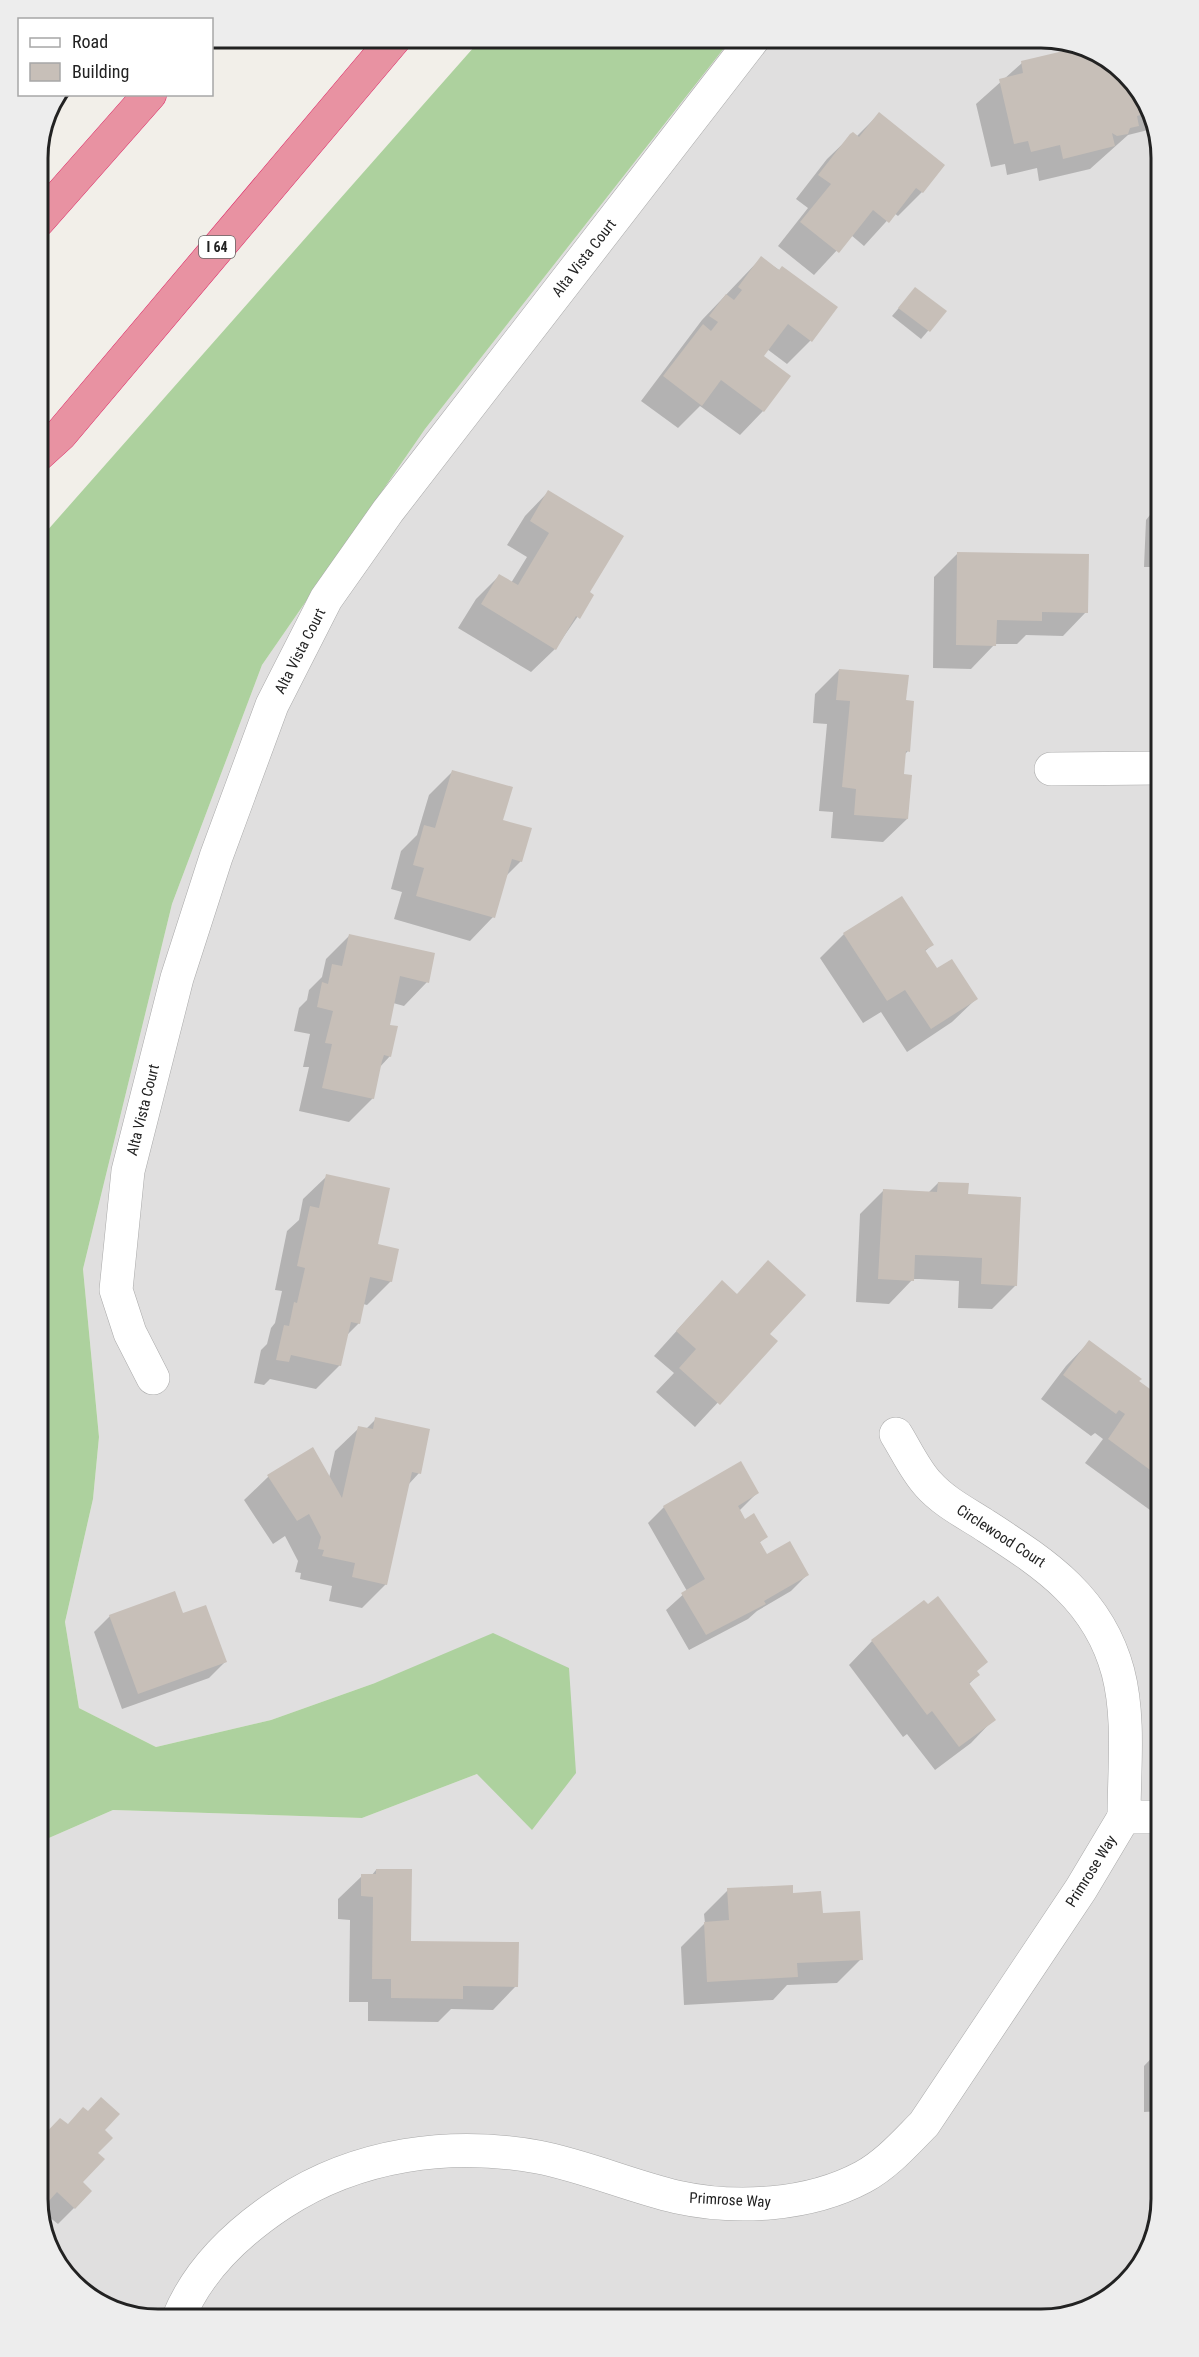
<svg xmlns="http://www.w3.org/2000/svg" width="1199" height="2357" font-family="'Roboto Condensed',sans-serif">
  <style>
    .residential { fill: #e0dfdf }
    .forest { fill: #add19e }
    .shadow { fill: #0003 }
    .building { fill: #c7bfb8 }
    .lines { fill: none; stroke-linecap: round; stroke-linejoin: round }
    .minor-casing { stroke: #a9a9a9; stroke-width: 34 }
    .highway-casing { stroke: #dc2a67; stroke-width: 34 }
    .minor { stroke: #fff; stroke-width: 33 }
    .highway { stroke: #e892a2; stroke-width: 33 }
    .labels { text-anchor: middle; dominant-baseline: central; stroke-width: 5; stroke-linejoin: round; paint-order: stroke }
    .shield { fill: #fff; stroke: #646464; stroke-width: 1.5 }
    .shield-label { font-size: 14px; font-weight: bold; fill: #222 }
    .street-label { font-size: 15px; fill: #222; stroke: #fff }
    .rim { fill: none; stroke: #222; stroke-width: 3 }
  </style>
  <rect width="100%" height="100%" fill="#f2efe9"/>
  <!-- residential -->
  <path class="residential" d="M732 38H1049L1114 62 1152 112 1161 158V2199L1141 2266 1087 2310 1041 2319H151L85 2295 47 2245 38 2199V1838L42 1841 113 1810 362 1818 477 1774 576 1773 375 1683 271 1720 156 1747 79 1708 65 1622 93 1499 99 1437 83 1269 172 904 262 665 425 429Z"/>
  <!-- forest -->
  <path class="forest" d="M482 38H732L425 429 262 665 172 904 83 1269 99 1437 93 1499 65 1622 79 1708 156 1747 271 1720 375 1683 493 1633 569 1668 576 1773 532 1830 477 1774 362 1818 113 1810 42 1841 38 1838V541Z"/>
  <!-- shadow -->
  <g class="shadow">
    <path d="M1079 49 1114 62 1152 112 1156 128 1128 135 1090 169 1039 181 1037 168 1007 175 1005 164 991 167 976 104 1022 63Z"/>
    <path d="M879 114 943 165 922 192 898 216 894 213 864 246 851 235 814 275 778 246 808 208 796 199 827 159 853 134 856 137Z"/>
    <path d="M1161 214V239L1153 222Z"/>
    <path d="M761 258 836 307 810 341 787 364 767 349 762 356 763 411 740 435 700 406 678 428 641 401 702 320Z"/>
    <path d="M915 289 945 311 921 339 892 316Z"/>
    <path d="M1161 486V567H1144L1146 520 1150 515 1151 497Z"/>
    <path d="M548 492 587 593 592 596 555 649 531 672 458 628 476 599 499 576 511 583 527 557 507 545 525 516Z"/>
    <path d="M958 553 1086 612 1063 636 1026 635 1017 644H995L971 669 933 668 934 577Z"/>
    <path d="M839 670 905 701 908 751 905 754 902 775 907 819 883 842 831 838 833 812 819 811 827 724 813 723 815 694Z"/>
    <path d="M453 771 502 821 521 861 505 877 493 917 470 941 394 919 402 892 391 889 401 851 417 835 429 795Z"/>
    <path d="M901 898 932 945 924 952 936 970 976 999 952 1022 907 1052 881 1012 863 1023 820 958 844 934Z"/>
    <path d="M350 935 427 982 404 1006 393 1003 389 1026 390 1056 379 1068 373 1098 349 1122 299 1111 309 1067H303L310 1034 294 1031 299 1008 307 1000 309 990 322 977 326 959Z"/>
    <path d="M327 1176 376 1245 391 1281 367 1305 363 1304 359 1323 346 1336 340 1365 316 1389 270 1379 264 1385 254 1383 261 1350 267 1344 271 1328 275 1323 282 1291 275 1290 287 1231 299 1220 303 1199Z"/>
    <path d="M1161 1176V1204L1154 1197 1157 1180Z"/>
    <path d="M938 1183 967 1196 1016 1285 992 1309 958 1308 959 1281 919 1279H913L889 1304 856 1302 860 1214 883 1191 928 1193Z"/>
    <path d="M736 1295 775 1341 695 1427 656 1392 674 1373 654 1356 699 1306Z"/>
    <path d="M1089 1342 1161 1399V1518L1085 1463 1103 1439 1095 1433 1091 1436 1041 1399 1066 1366Z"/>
    <path d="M376 1419 419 1473 408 1485 386 1584 362 1608 329 1601 332 1586 300 1579 301 1573 295 1572 298 1561 285 1536 273 1544 244 1500 268 1477 313 1449 329 1478 335 1451 359 1428 366 1429Z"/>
    <path d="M757 1493 739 1511 745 1521 766 1537 759 1543 767 1556 807 1575 791 1591 757 1611 748 1619 689 1650 666 1610 687 1591 648 1523 664 1507Z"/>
    <path d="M924 1602 978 1675 968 1685 994 1719 971 1743 935 1770 907 1734 903 1737 849 1665 872 1641Z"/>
    <path d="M182 1615 225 1662 209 1678 122 1709 94 1632 110 1616Z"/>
    <path d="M376 1870 410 1942 516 1986 493 2010 451 2009 438 2022 368 2021V2002H349L350 1920 338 1919V1899L362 1876H371Z"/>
    <path d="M728 1890 792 1894 822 1915 861 1959 837 1983 787 1985 773 2000 684 2005 681 1947 705 1923 704 1914Z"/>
    <path d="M1161 2048V2111L1144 2112V2066Z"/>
    <path d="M87 2112 103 2130 96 2153 81 2182 74 2208 58 2224 39 2209 38 2143 60 2120 67 2126Z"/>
  </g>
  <!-- building -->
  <g class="building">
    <path d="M1076 48 1114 62 1152 112 1137 116 1139 126 1130 128 1128 134 1117 136 1112 133 1115 146 1063 159 1060 145 1031 152 1028 141 1014 144 999 79 1023 73 1021 61Z"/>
    <path d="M879 112 945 165 923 193 916 188 889 223 873 210 839 253 800 222 831 184 818 175 850 134 853 132 859 137Z"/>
    <path d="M761 256 779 270 782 266 838 307 812 342 788 324 764 356 791 376 764 412 721 380 702 406 663 376 703 324 711 331 718 322 709 316 726 294 734 300 742 290 738 287Z"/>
    <path d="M915 287 947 311 930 332 898 308Z"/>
    <path d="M548 490 624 536 590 592 594 595 580 619 576 616 556 650 481 604 499 574 518 585 549 533 530 521Z"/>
    <path d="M957 552 1089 554 1088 613 1042 612V621L997 620 996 646 956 645Z"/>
    <path d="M839 669 909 675 906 700 914 701 910 752 906 751 904 774 912 775 908 819 854 815 856 789 842 787 850 701 836 700Z"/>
    <path d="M452 770 513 787 503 820 532 828 522 862 512 859 495 918 416 896 424 868 413 865 424 825 435 828Z"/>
    <path d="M902 896 934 945 925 950 937 968 952 959 978 999 931 1029 905 990 887 1001 843 933Z"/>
    <path d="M349 934 435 953 429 983 400 976 390 1025 398 1026 391 1057 384 1055 382 1061 374 1099 322 1088 332 1044 325 1043 333 1011 317 1007 322 982 328 984 332 964 342 966Z"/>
    <path d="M326 1174 390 1188 378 1244 399 1249 392 1282 370 1277 360 1324 351 1322 341 1366 291 1355 289 1362 276 1360 284 1325 289 1326 294 1302 297 1303 305 1268 297 1266 308 1215 310 1206 319 1208Z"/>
    <path d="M938 1182 969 1183 968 1194 1021 1197 1017 1286 981 1284 982 1258 943 1256 915 1255 914 1281 878 1279 883 1189 937 1192Z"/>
    <path d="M768 1260 806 1295 770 1334 778 1341 720 1405 679 1368 696 1349 676 1331 722 1280 737 1294Z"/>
    <path d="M1089 1340 1142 1379 1139 1381 1161 1397V1478L1108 1439 1125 1414 1119 1410 1116 1414 1063 1375Z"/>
    <path d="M375 1417 430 1429 421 1474 412 1472 387 1585 352 1577 355 1563 322 1556 324 1550 318 1549 321 1537 309 1514 297 1521 267 1475 313 1447 342 1498 358 1426 373 1429Z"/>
    <path d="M741 1461 759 1493 738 1506 745 1519 754 1513 768 1537 760 1542 767 1554 790 1541 809 1575 764 1601 766 1604 706 1635 681 1593 705 1579 663 1506Z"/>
    <path d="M175 1591 183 1613 206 1605 227 1662 138 1694 109 1615Z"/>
    <path d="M938 1596 988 1662 977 1671 980 1675 969 1683 996 1720 959 1747 932 1711 927 1715 871 1640 924 1600 928 1604Z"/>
    <path d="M376 1869H412L411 1941 519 1942 518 1987 463 1986V1999L391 1998V1979H372L373 1897 361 1896V1874H376Z"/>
    <path d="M793 1885V1893L821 1891 823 1913 860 1911 863 1960 797 1963 798 1977 707 1982 704 1922 729 1920 727 1888Z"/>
    <path d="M101 2097 120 2114 105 2130 113 2138 98 2153 105 2159 83 2182 92 2191 75 2209 57 2192 40 2211 38 2141 60 2118 68 2124 83 2107 88 2111Z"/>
  </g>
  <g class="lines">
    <!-- minor casing -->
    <g class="minor-casing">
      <g id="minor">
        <path d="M1051 769 1161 768"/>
        <path d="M153 1378 130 1333 116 1290 128 1171 177 978 216 857 272 705 326 599 388 511 754 38"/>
        <path d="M896 1434C906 1450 915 1470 928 1484 943 1501 964 1512 983 1524 1043 1563 1098 1597 1118 1672 1130 1718 1124 1770 1124 1817"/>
        <path d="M178 2319C198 2269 238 2232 282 2203 357 2154 450 2141 538 2157 585 2166 630 2186 677 2197 736 2210 809 2206 863 2177 887 2164 905 2143 924 2124L1081 1889 1124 1817H1161"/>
      </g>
    </g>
    <!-- highway casing -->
    <g class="highway-casing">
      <g id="highway">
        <path d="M38 221 150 94"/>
        <path d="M38 455 60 435 395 38"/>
      </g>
    </g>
    <!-- minor -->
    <use href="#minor" class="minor"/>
    <!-- highway -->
    <use href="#highway" class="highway"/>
  </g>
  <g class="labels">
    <!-- shield labels -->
    <rect class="shield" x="199" y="236" width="36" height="22" rx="4.5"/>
    <g class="shield-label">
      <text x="217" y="247">I 64</text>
    </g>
    <!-- street labels -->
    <g class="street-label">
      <text transform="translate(584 258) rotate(-52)">Alta Vista Court</text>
      <text transform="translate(300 651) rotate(-63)">Alta Vista Court</text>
      <text transform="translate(143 1110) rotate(-76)">Alta Vista Court</text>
      <text transform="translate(1001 1536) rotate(33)">Circlewood Court</text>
      <text transform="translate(1091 1871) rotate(-58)">Primrose Way</text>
      <text transform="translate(730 2200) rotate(3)">Primrose Way</text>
    </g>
  </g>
  <!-- crop -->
  <path d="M0 0H1199V2357H0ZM158 48H1041A110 110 0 0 1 1151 158V2199A110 110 0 0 1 1041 2309H158A110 110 0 0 1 48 2199V158A110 110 0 0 1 158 48Z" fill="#ededed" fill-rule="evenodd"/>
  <path class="rim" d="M158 48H1041A110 110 0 0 1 1151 158V2199A110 110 0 0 1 1041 2309H158A110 110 0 0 1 48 2199V158A110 110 0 0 1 158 48Z"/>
  <!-- legend -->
  <rect x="18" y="18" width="195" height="78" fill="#ffffff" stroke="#a7a7a7" stroke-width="1.5"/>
  <rect x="30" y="38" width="30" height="9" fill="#ffffff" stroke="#a7a7a7" stroke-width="1.5"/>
  <text x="72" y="48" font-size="18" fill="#222222">Road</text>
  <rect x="30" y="63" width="30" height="18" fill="#c7bfb8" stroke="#a7a7a7" stroke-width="1.5"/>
  <text x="72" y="78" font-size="18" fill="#222222">Building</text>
</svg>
